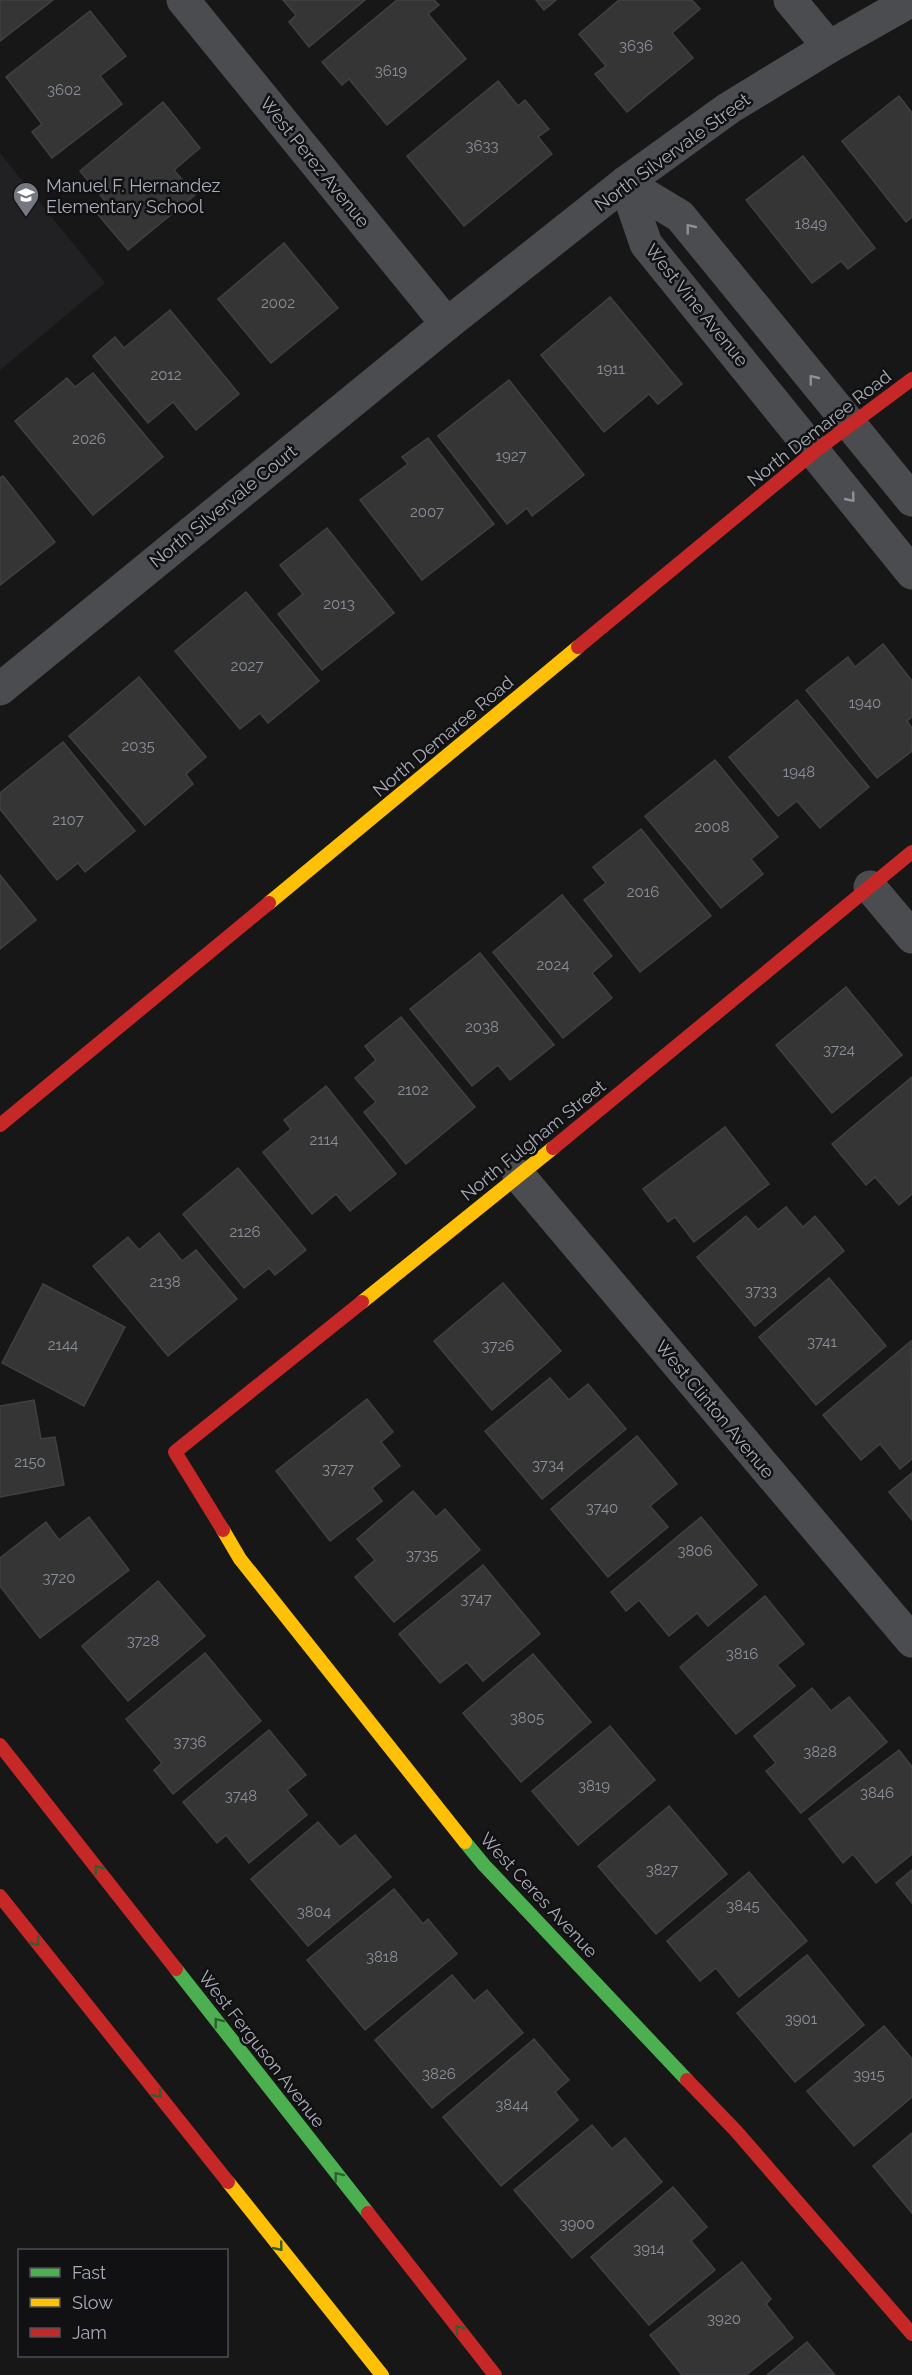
<svg xmlns="http://www.w3.org/2000/svg" width="912" height="2375" font-family="Raleway,sans-serif">
  <style>
    .built { fill: #212123 }
    .building { fill: #353536; stroke: #3f4043; stroke-width: 1.5 }
    .lines { fill: none; stroke-linecap: round; stroke-linejoin: round }
    .street { stroke: #4b4c50; stroke-width: 33 }
    .fast { stroke: #4caf50; stroke-width: 14 }
    .slow { stroke: #ffc107; stroke-width: 14 }
    .jam { stroke: #c62828; stroke-width: 14 }
    .oneway { stroke: #8c9099 }
    .oneway2 { stroke: #2e6032 }
    .labels { text-anchor: middle; dominant-baseline: central; stroke-width: 5; stroke-linejoin: round; paint-order: stroke }
    .number-label { font-size: 15px; fill: #8b8f98 }
    .street-label { font-size: 18px; fill: #a8adb8; stroke: #111113 }
    .poi-label { font-size: 18px; fill: #a8adb8; stroke: #111113; text-anchor: start }
  </style>
  <rect width="100%" height="100%" fill="#171717"/>
  <!-- built -->
  <path class="built" d="M0 153 105 283 0 370Z"/>
  <!-- building -->
  <g class="building">
    <path d="M0 0H53L0 41Z"/>
    <path d="M283 0H365L309 47 289 22 296 15Z"/>
    <path d="M397 0H434L439 5 428 14 466 59 387 125 349 79 342 85 322 62Z"/>
    <path d="M536 0H556L544 10Z"/>
    <path d="M619 0H692L700 9 672 33 693 58 627 112 595 74 606 66 579 34Z"/>
    <path d="M90 11 126 56 100 76 122 104 52 158 32 132 42 124 6 77Z"/>
    <path d="M498 81 518 106 525 100 549 129 538 137 552 154 464 226 407 156Z"/>
    <path d="M899 96 912 113V217L906 222 842 141Z"/>
    <path d="M163 102 200 148 174 170 195 195 128 250 96 212 107 203 80 171Z"/>
    <path d="M803 156 875 248 848 269 841 261 812 283 746 200Z"/>
    <path d="M284 243 338 308 271 363 218 299Z"/>
    <path d="M610 297 682 384 658 404 649 394 604 432 541 355Z"/>
    <path d="M170 310 239 394 196 430 173 402 148 423 93 356 115 337 124 348Z"/>
    <path d="M93 373 163 457 93 515 15 421 67 378 75 387Z"/>
    <path d="M509 380 584 475 532 516 527 508 507 524 438 436Z"/>
    <path d="M428 438 494 524 422 580 360 500 408 464 402 457Z"/>
    <path d="M3 476 55 542 0 585V478Z"/>
    <path d="M327 528 394 613 322 670 278 614 303 594 280 565Z"/>
    <path d="M246 592 319 681 268 723 260 713 240 729 175 651Z"/>
    <path d="M883 644 912 681V717L907 721 912 728V751L877 778 806 690 848 657 855 667Z"/>
    <path d="M139 677 206 757 186 774 193 784 145 825 69 736Z"/>
    <path d="M797 700 869 787 820 828 797 801 778 816 729 757Z"/>
    <path d="M63 742 135 831 85 872 78 863 57 880 0 809V793Z"/>
    <path d="M715 760 778 837 751 859 763 874 721 908 645 816Z"/>
    <path d="M641 829 711 916 640 972 584 900 606 883 593 867Z"/>
    <path d="M0 875 36 920 0 949Z"/>
    <path d="M562 895 612 956 592 973 612 998 563 1038 493 952Z"/>
    <path d="M480 953 554 1045 510 1080 498 1065 472 1086 410 1009Z"/>
    <path d="M846 987 902 1055 832 1113 776 1045Z"/>
    <path d="M401 1017 475 1107 406 1164 364 1112 376 1102 355 1078 376 1060 365 1046Z"/>
    <path d="M912 1077V1194L899 1205 875 1177 866 1185 832 1144Z"/>
    <path d="M326 1086 396 1174 350 1211 336 1194 312 1214 263 1152 291 1129 284 1120Z"/>
    <path d="M725 1127 769 1184 694 1242 675 1217 668 1222 643 1189Z"/>
    <path d="M238 1168 306 1250 275 1275 269 1268 244 1288 183 1214Z"/>
    <path d="M786 1207 803 1227 815 1216 844 1251 755 1326 697 1257 746 1216 758 1230Z"/>
    <path d="M159 1233 182 1261 196 1250 237 1299 168 1356 93 1266 128 1237 139 1250Z"/>
    <path d="M829 1278 886 1346 816 1405 759 1337Z"/>
    <path d="M503 1283 561 1351 492 1410 434 1341Z"/>
    <path d="M43 1284 125 1327 84 1406 2 1363Z"/>
    <path d="M911 1341 912 1459 900 1469 880 1444 861 1460 823 1415Z"/>
    <path d="M550 1378 569 1400 588 1384 626 1429 542 1499 485 1431Z"/>
    <path d="M367 1399 393 1432 381 1442 400 1466 372 1488 382 1501 330 1541 276 1471Z"/>
    <path d="M34 1400 41 1439 55 1437 64 1485 0 1497V1406Z"/>
    <path d="M637 1436 677 1484 650 1506 668 1527 608 1577 551 1509Z"/>
    <path d="M912 1473V1520L889 1492Z"/>
    <path d="M413 1491 436 1517 445 1509 480 1550 394 1622 355 1577 375 1560 357 1539Z"/>
    <path d="M89 1517 129 1570 40 1638 0 1586V1558L46 1522 59 1540Z"/>
    <path d="M701 1517 757 1585 708 1626 697 1613 669 1636 639 1600 626 1611 611 1592Z"/>
    <path d="M483 1565 540 1634 483 1681 467 1662 440 1683 399 1634Z"/>
    <path d="M158 1581 205 1636 128 1701 82 1646Z"/>
    <path d="M765 1596 804 1644 777 1665 795 1686 736 1734 680 1667Z"/>
    <path d="M205 1653 261 1721 173 1794 154 1770 162 1763 126 1719Z"/>
    <path d="M533 1654 591 1722 521 1782 463 1713Z"/>
    <path d="M812 1688 831 1711 849 1697 887 1742 801 1813 766 1771 776 1763 754 1736Z"/>
    <path d="M610 1726 655 1780 578 1845 532 1791Z"/>
    <path d="M269 1730 306 1775 287 1790 307 1815 249 1863 226 1835 217 1843 183 1802Z"/>
    <path d="M899 1750 912 1767V1854L876 1883 853 1854 843 1863 809 1819Z"/>
    <path d="M669 1806 727 1874 656 1934 598 1866Z"/>
    <path d="M318 1822 340 1847 355 1835 391 1877 308 1946 251 1879Z"/>
    <path d="M912 1870V1903L896 1883Z"/>
    <path d="M749 1872 807 1941 739 1997 716 1968 700 1981 667 1941Z"/>
    <path d="M394 1889 423 1924 428 1919 457 1954 365 2030 307 1960Z"/>
    <path d="M807 1955 864 2025 795 2082 737 2013Z"/>
    <path d="M452 1975 474 2001 487 1990 523 2033 432 2108 375 2040Z"/>
    <path d="M884 2026 912 2059V2097L854 2146 807 2091Z"/>
    <path d="M534 2039 569 2080 555 2092 578 2120 501 2186 443 2117Z"/>
    <path d="M592 2125 612 2149 625 2138 662 2182 572 2258 514 2190Z"/>
    <path d="M912 2133V2213L873 2166Z"/>
    <path d="M673 2187 707 2227 691 2241 715 2270 649 2325 591 2257Z"/>
    <path d="M742 2262 771 2299 766 2304 793 2338 746 2375H682L650 2335Z"/>
    <path d="M807 2342 835 2375H767Z"/>
  </g>
  <g class="lines">
    <!-- street -->
    <g class="street">
      <path d="M183 0 447 324"/>
      <path d="M790 0 829 47"/>
      <path d="M625 183 646 244 912 573"/>
      <path d="M625 183 680 216 912 500"/>
      <path d="M0 689 447 324 625 183 729 108 829 47 912 0"/>
      <path d="M870 887 912 937"/>
      <path d="M519 1176 912 1641"/>
    </g>
    <!-- fast -->
    <g class="fast">
      <path d="M465 1842 484 1865 687 2080"/>
      <path d="M176 1969 368 2213"/>
    </g>
    <!-- slow -->
    <g class="slow">
      <path d="M269 903 578 647"/>
      <path d="M362 1302 553 1148"/>
      <path d="M223 1530 240 1559 465 1842"/>
      <path d="M228 2182 382 2375"/>
    </g>
    <!-- jam -->
    <g class="jam">
      <path d="M578 647 814 452 912 379"/>
      <path d="M0 1125 269 903"/>
      <path d="M553 1148 912 852"/>
      <path d="M223 1530 175 1452 362 1302"/>
      <path d="M0 1745 176 1969"/>
      <path d="M0 1896 228 2182"/>
      <path d="M687 2080 736 2131 912 2334"/>
      <path d="M368 2213 495 2375"/>
    </g>
  </g>
  <!-- one-way arrows -->
  <defs><path id="oneway-chevron" d="M-2-3.5L2.5 0L-2 3.5" fill="none" stroke-width="1.6" stroke-linecap="round" stroke-linejoin="round" transform="scale(1.5)"/></defs>
  <g class="oneway">
    <use href="#oneway-chevron" transform="translate(690 228) rotate(-129)"/>
    <use href="#oneway-chevron" transform="translate(813 379) rotate(-129)"/>
    <use href="#oneway-chevron" transform="translate(851 498) rotate(51)"/>
  </g>
  <g class="oneway2">
    <use href="#oneway-chevron" transform="translate(98 1869) rotate(-128)"/>
    <use href="#oneway-chevron" transform="translate(36 1942) rotate(51)"/>
    <use href="#oneway-chevron" transform="translate(218 2022) rotate(-128)"/>
    <use href="#oneway-chevron" transform="translate(158 2094) rotate(51)"/>
    <use href="#oneway-chevron" transform="translate(338 2176) rotate(-128)"/>
    <use href="#oneway-chevron" transform="translate(279 2247) rotate(51)"/>
    <use href="#oneway-chevron" transform="translate(459 2329) rotate(-128)"/>
  </g>
  <!-- icons -->
  <defs>
    <g id="school-pin" transform="scale(1.35)"><path d="M0 17L-7.5 6A9.5 9.5 0 1 1 7.5 6Z" fill="#757880" stroke="#111113"/><path d="M0-5L7-2L0 1L-7-2ZM-4 1L0 2.5L4 1V4Q0 6-4 4Z" fill="#fff"/></g>
  </defs>
  <g fill-rule="evenodd">
    <use href="#school-pin" x="26" y="195"/>
  </g>
  <g class="labels">
    <!-- number labels -->
    <g class="number-label">
      <text x="636" y="46">3636</text>
      <text x="391" y="71">3619</text>
      <text x="64" y="90">3602</text>
      <text x="482" y="146">3633</text>
      <text x="811" y="224">1849</text>
      <text x="278" y="303">2002</text>
      <text x="611" y="369">1911</text>
      <text x="166" y="375">2012</text>
      <text x="89" y="439">2026</text>
      <text x="511" y="456">1927</text>
      <text x="427" y="512">2007</text>
      <text x="339" y="604">2013</text>
      <text x="247" y="666">2027</text>
      <text x="865" y="703">1940</text>
      <text x="138" y="746">2035</text>
      <text x="799" y="772">1948</text>
      <text x="68" y="820">2107</text>
      <text x="712" y="827">2008</text>
      <text x="643" y="892">2016</text>
      <text x="553" y="965">2024</text>
      <text x="482" y="1027">2038</text>
      <text x="839" y="1050">3724</text>
      <text x="413" y="1090">2102</text>
      <text x="324" y="1140">2114</text>
      <text x="245" y="1232">2126</text>
      <text x="165" y="1282">2138</text>
      <text x="761" y="1291">3733</text>
      <text x="822" y="1342">3741</text>
      <text x="63" y="1345">2144</text>
      <text x="498" y="1346">3726</text>
      <text x="30" y="1462">2150</text>
      <text x="548" y="1465">3734</text>
      <text x="338" y="1469">3727</text>
      <text x="602" y="1508">3740</text>
      <text x="695" y="1551">3806</text>
      <text x="422" y="1555">3735</text>
      <text x="59" y="1578">3720</text>
      <text x="476" y="1599">3747</text>
      <text x="143" y="1641">3728</text>
      <text x="742" y="1654">3816</text>
      <text x="527" y="1718">3805</text>
      <text x="190" y="1742">3736</text>
      <text x="820" y="1752">3828</text>
      <text x="594" y="1786">3819</text>
      <text x="877" y="1793">3846</text>
      <text x="241" y="1796">3748</text>
      <text x="662" y="1870">3827</text>
      <text x="743" y="1906">3845</text>
      <text x="314" y="1912">3804</text>
      <text x="382" y="1957">3818</text>
      <text x="801" y="2019">3901</text>
      <text x="439" y="2074">3826</text>
      <text x="869" y="2075">3915</text>
      <text x="512" y="2105">3844</text>
      <text x="577" y="2224">3900</text>
      <text x="649" y="2249">3914</text>
      <text x="724" y="2319">3920</text>
    </g>
    <!-- street labels -->
    <g class="street-label">
      <text transform="translate(672 152) rotate(-36)">North Silvervale Street</text>
      <text transform="translate(315 162) rotate(51)">West Perez Avenue</text>
      <text transform="translate(697 305) rotate(51)">West Vine Avenue</text>
      <text transform="translate(819 428) rotate(-38)">North Demaree Road</text>
      <text transform="translate(223 506) rotate(-39)">North Silvervale Court</text>
      <text transform="translate(443 736) rotate(-40)">North Demaree Road</text>
      <text transform="translate(533 1140) rotate(-39)">North Fulgham Street</text>
      <text transform="translate(715 1409) rotate(50)">West Clinton Avenue</text>
      <text transform="translate(539 1895) rotate(47)">West Ceres Avenue</text>
      <text transform="translate(262 2049) rotate(52)">West Ferguson Avenue</text>
    </g>
    <!-- poi labels -->
    <g class="poi-label">
      <text x="46" y="185">Manuel F. Hernandez<tspan x="46" dy="21">Elementary School</tspan></text>
    </g>
  </g>
  <!-- legend -->
  <rect x="18" y="2249" width="210" height="108" fill="#111113" stroke="#4d4f55" stroke-width="1.5"/>
  <rect x="30" y="2268" width="30" height="9" fill="#4caf50" stroke="#4d4f55" stroke-width="1.5"/>
  <text x="72" y="2279" font-size="18" fill="#a8adb8">Fast</text>
  <rect x="30" y="2298" width="30" height="9" fill="#ffc107" stroke="#4d4f55" stroke-width="1.5"/>
  <text x="72" y="2309" font-size="18" fill="#a8adb8">Slow</text>
  <rect x="30" y="2328" width="30" height="9" fill="#c62828" stroke="#4d4f55" stroke-width="1.5"/>
  <text x="72" y="2339" font-size="18" fill="#a8adb8">Jam</text>
</svg>
